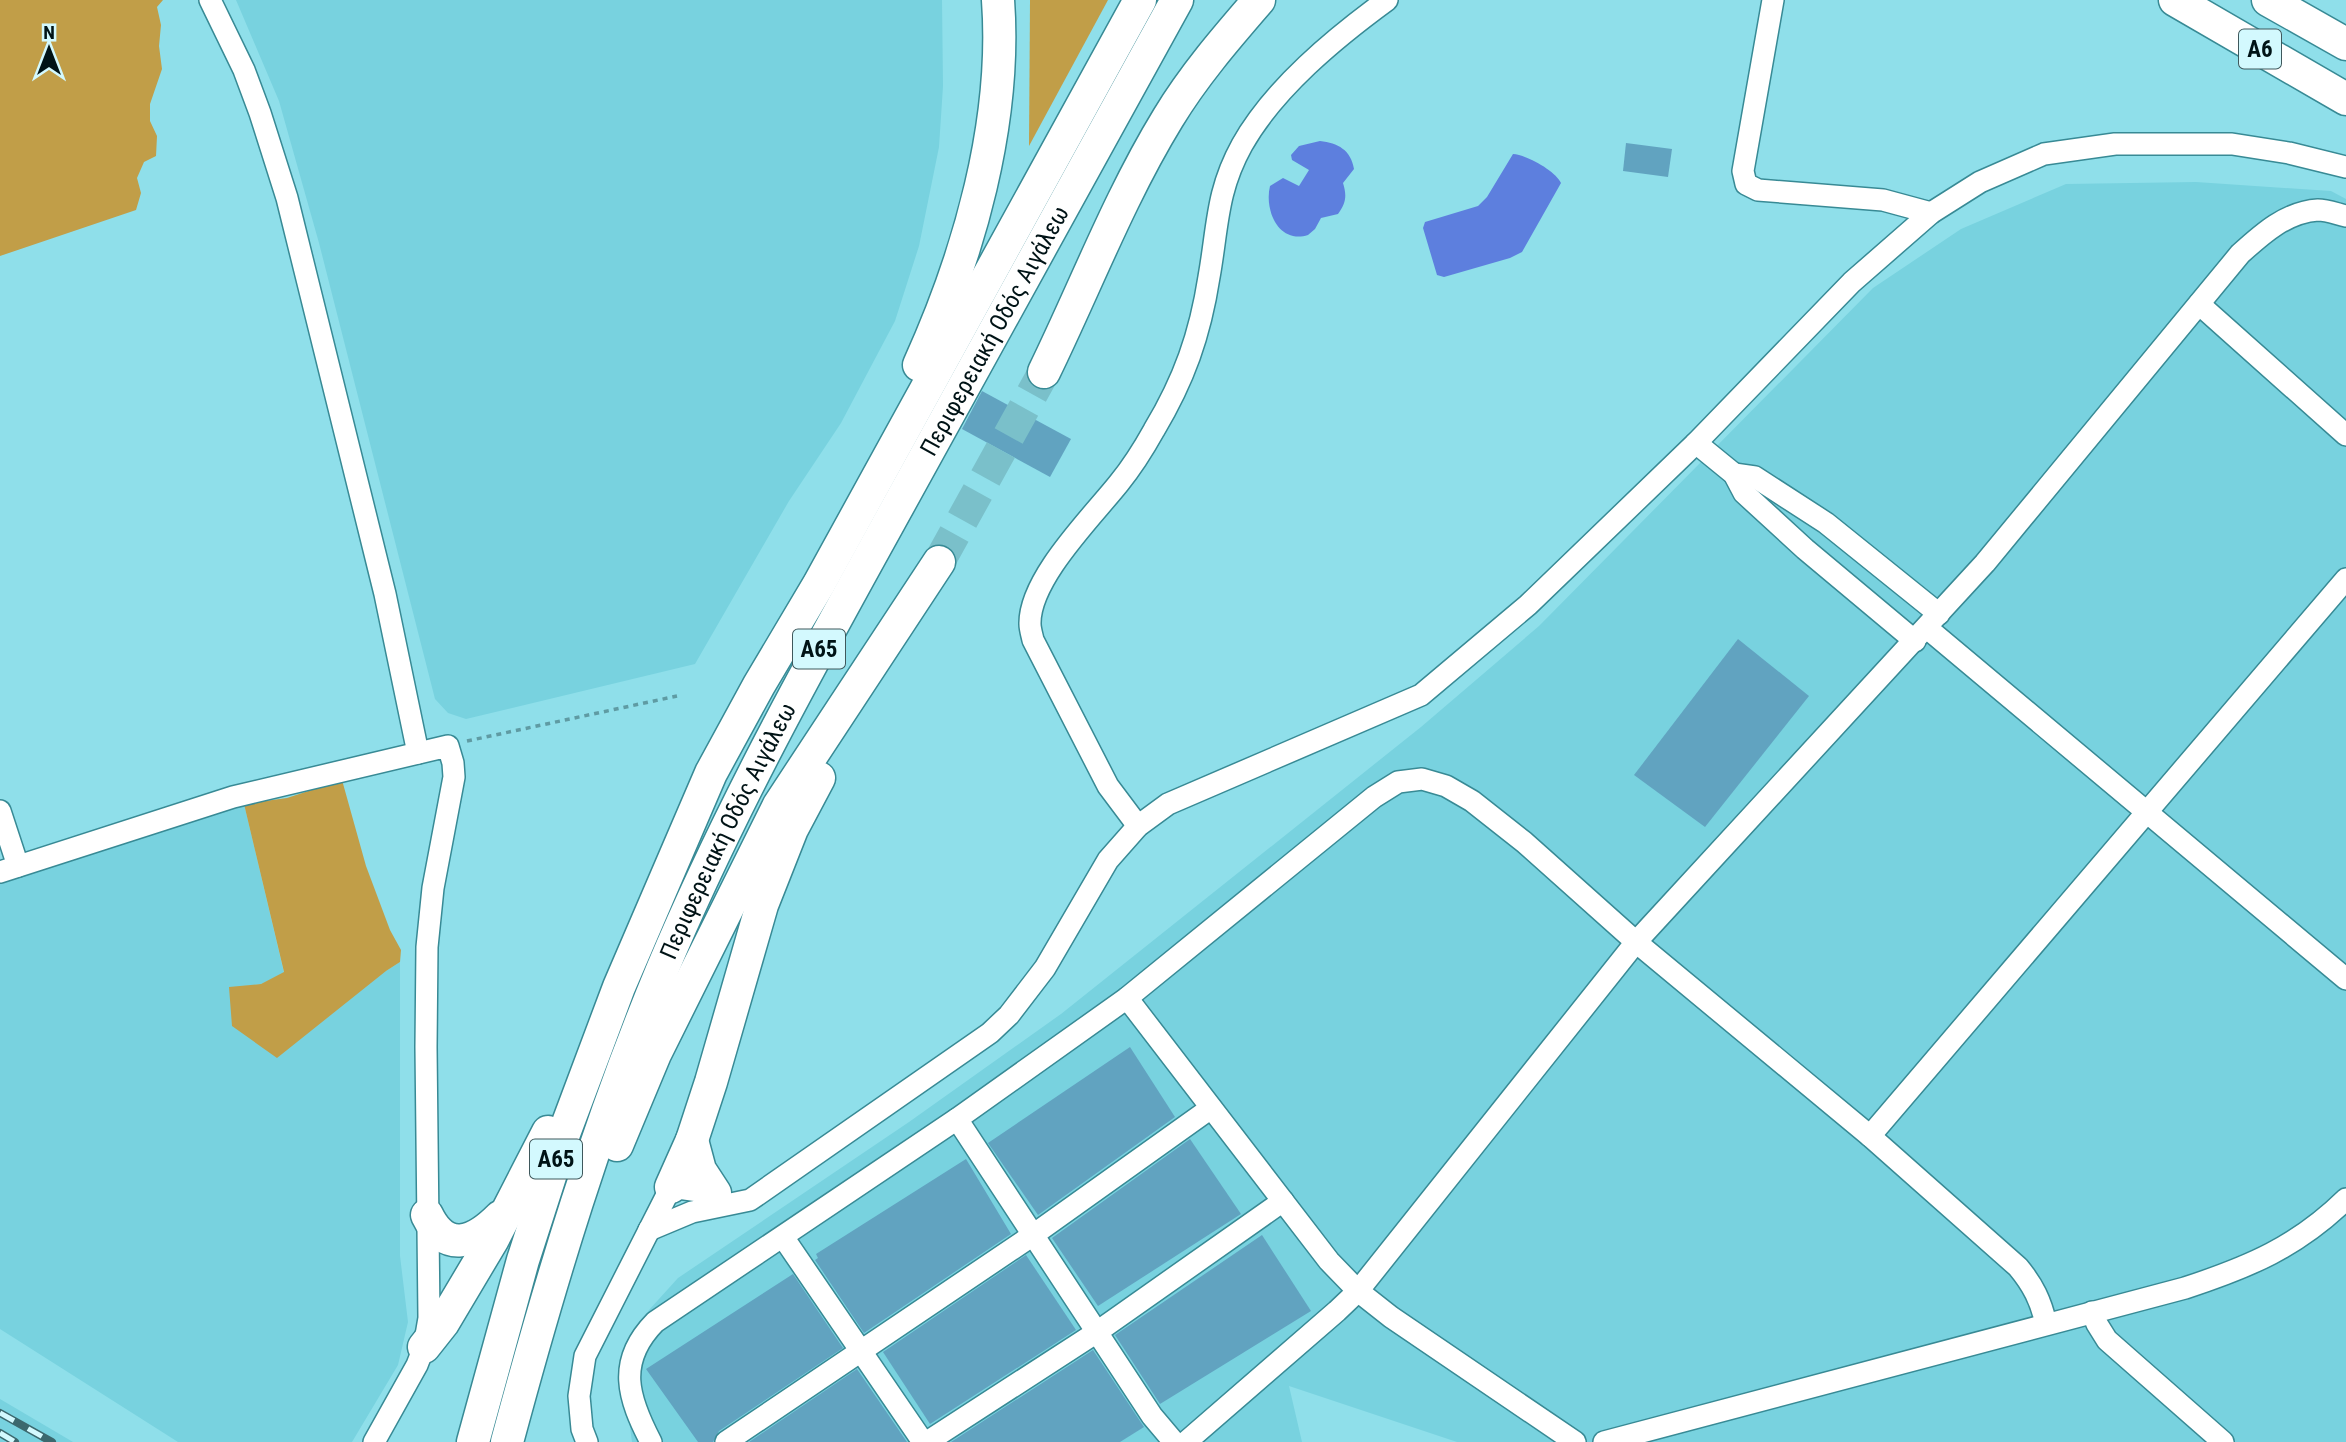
<svg xmlns="http://www.w3.org/2000/svg" width="2346" height="1442" font-family="'Roboto Condensed',sans-serif">
  <style>
    .built { fill: #78d2df }
    .green { fill: #c19e48 }
    .water { fill: #5d7fde }
    .building { fill: #61a3c0 }
    .lines { fill: none; stroke-linecap: round; stroke-linejoin: round }
    .highway-tunnel { stroke: #7ac0ca; stroke-width: 32; stroke-dasharray: 32 16; stroke-linecap: butt }
    .minor-casing { stroke: #388a95; stroke-width: 24 }
    .highway-casing { stroke: #388a95; stroke-width: 35 }
    .path { stroke: #5f9ba3; stroke-width: 3.5; stroke-dasharray: 5 5; stroke-linecap: butt }
    .minor { stroke: #fff; stroke-width: 21 }
    .highway { stroke: #fff; stroke-width: 32 }
    .rail-casing { stroke: #3b686e; stroke-width: 8 }
    .rail { stroke: #d3f9fe; stroke-width: 5; stroke-dasharray: 16; stroke-linecap: butt }
    .labels { text-anchor: middle; dominant-baseline: central; stroke-width: 7; stroke-linejoin: round; paint-order: stroke }
    .shield { fill: #d3f9fe; stroke: #3f585c; stroke-width: 2 }
    .shield-label { font-size: 23px; font-weight: bold; fill: #001316 }
    .street-label { font-size: 24px; fill: #001316; stroke: #d3f9fe }
  </style>
  <rect width="100%" height="100%" fill="#8fdfea"/>
  <!-- built -->
  <g class="built">
    <path d="M236 0H942L943 86 939 147 919 246 895 321 841 423 789 501 695 664 466 719 448 713 435 699 319 243 279 101Z"/>
    <path d="M2196 182 2331 191 2346 199V1442H1457L1289 1386 1302 1442H632L623 1375 628 1343 649 1310 678 1278 909 1122 1061 1014 1421 727 1539 626 1873 288 1961 229 2066 184Z"/>
    <path d="M244 804 284 973 261 984 230 988 386 971 400 962V1256L408 1322 398 1365 352 1442H178L0 1329V884Z"/>
    <path d="M0 1399 73 1442H0Z"/>
  </g>
  <!-- green -->
  <g class="green">
    <path d="M0 0H163L157 7 161 25 159 46 162 69 150 104V121L157 136 156 156 144 162 137 178 141 193 136 210 0 256Z"/>
    <path d="M1030 0H1108L1029 146Z"/>
    <path d="M342 780 366 866 390 930 401 950 400 962 386 971 277 1058 232 1026 229 987 261 984 284 972 244 804 287 798Z"/>
  </g>
  <!-- water -->
  <g class="water">
    <path d="M1320 141C1338 143 1351 150 1354 169L1343 183C1347 196 1346 203 1338 214L1321 218 1315 229 1308 235C1279 244 1264 211 1270 186L1283 178 1299 186 1309 170 1292 160 1291 155 1299 146Z"/>
    <path d="M1513 154C1527 155 1556 171 1561 183L1522 252 1510 258 1444 277 1437 275 1423 228 1425 222 1478 206 1487 197Z"/>
  </g>
  <!-- building -->
  <g class="building">
    <path d="M1626 143 1672 149 1668 177 1623 171Z"/>
    <path d="M982 391 1071 439 1050 477 962 429Z"/>
    <path d="M1738 639 1809 696 1705 827 1634 775Z"/>
    <path d="M1130 1047 1175 1117 1038 1215 988 1143Z"/>
    <path d="M1190 1139 1241 1214 1098 1306 1052 1238Z"/>
    <path d="M966 1159 1011 1234 864 1333 815 1260 818 1258 816 1254Z"/>
    <path d="M1262 1235 1311 1311 1160 1404 1115 1335Z"/>
    <path d="M1026 1255 1076 1330 930 1424 883 1352Z"/>
    <path d="M793 1274 843 1348 719 1431 713 1442H698L646 1369Z"/>
    <path d="M1093 1350 1144 1427 1120 1442H951Z"/>
    <path d="M857 1369 907 1442H749Z"/>
  </g>
  <g class="lines">
    <!-- highway-tunnel -->
    <path class="highway-tunnel" d="M939 562 1044 372"/>
    <!-- minor casing -->
    <g class="minor-casing">
      <g id="minor">
        <path d="M210 0 244 70 260 113 287 198 385 594 418 753"/>
        <path d="M1773 0 1743 171 1746 184 1758 190 1883 200 1931 213"/>
        <path d="M2199 304 2346 435"/>
        <path d="M1696 443 1734 474 1744 493 1805 549 1915 641"/>
        <path d="M1734 474 1755 477 1826 523 1939 614"/>
        <path d="M1927 628 2346 979"/>
        <path d="M0 811 18 866"/>
        <path d="M1138 826 1108 786 1033 640C1032 635 1030 629 1030 624 1029 579 1092 517 1119 483 1132 467 1144 448 1154 430 1184 380 1200 335 1209 277 1218 227 1216 192 1242 145 1274 88 1335 38 1387 0"/>
        <path d="M0 872 233 797 448 746 453 763 454 777 433 888 427 947 426 1047 429 1318 424 1347 417 1365 374 1442"/>
        <path d="M1127 998 1329 1261 1358 1291 1391 1317 1575 1442"/>
        <path d="M957 1119 1152 1416 1174 1442"/>
        <path d="M1870 1136 2346 579"/>
        <path d="M649 1230 692 1212 750 1200 990 1033 1009 1015 1045 968 1108 860 1138 826 1168 804 1421 695 1528 605 1696 443 1852 282 1931 213 1980 182 2044 154 2115 144H2232L2289 153 2346 167"/>
        <path d="M783 1237 923 1442"/>
        <path d="M2092 1312 2097 1324 2107 1340 2223 1442"/>
        <path d="M587 1442 582 1429 579 1396 585 1356 671 1187 720 1194"/>
        <path d="M651 1442C628 1398 616 1362 655 1322L957 1119 1127 998 1374 797 1398 782 1422 779 1446 786 1472 801 1524 842 1636 942 1870 1136 2018 1267C2033 1285 2041 1301 2046 1324"/>
        <path d="M726 1442 1033 1235 1211 1108"/>
        <path d="M927 1442 1097 1332 1283 1201"/>
        <path d="M1186 1442 1337 1311 1358 1291 1636 942 1985 563 2240 254C2262 234 2286 212 2318 210 2327 210 2337 214 2346 216"/>
        <path d="M1604 1442 2185 1288C2249 1267 2297 1247 2346 1199"/>
      </g>
    </g>
    <!-- highway casing -->
    <g class="highway-casing">
      <g id="highway">
        <path d="M2175 0 2346 99"/>
        <path d="M2268 0 2346 44"/>
        <path d="M919 365C969 255 1007 122 998 0"/>
        <path d="M1044 372C1085 288 1119 198 1168 118 1194 75 1227 37 1259 0"/>
        <path d="M692 1140 700 1170 715 1193"/>
        <path d="M617 1145 655 1054 779 805 939 562"/>
        <path d="M671 1187 692 1140 711 1082 762 905 792 829 819 778"/>
        <path d="M427 1215C446 1254 474 1243 500 1217"/>
        <path d="M424 1347 443 1323 493 1239 548 1132"/>
        <path d="M473 1442 523 1260 562 1139 619 987 711 773 759 685 819 584 1140 0"/>
        <path id="s1" d="M507 1442C550 1282 598 1123 662 970 729 810 814 658 898 506 991 337 1084 169 1177 0"/>
      </g>
    </g>
    <!-- path -->
    <path class="path" d="M467 741 677 696"/>
    <!-- minor -->
    <use href="#minor" class="minor"/>
    <!-- highway -->
    <use href="#highway" class="highway"/>
    <!-- rail casing -->
    <g class="rail-casing">
      <g id="rail">
        <path d="M0 1413 52 1442"/>
        <path d="M0 1433 15 1442"/>
      </g>
    </g>
    <!-- rail -->
    <use href="#rail" class="rail"/>
  </g>
  <g class="labels">
    <!-- shield labels -->
    <g class="shield">
      <rect x="2239" y="29.5" width="42" height="39" rx="5"/>
      <rect x="793" y="629.5" width="52" height="39" rx="5"/>
      <rect x="530" y="1139.5" width="52" height="39" rx="5"/>
    </g>
    <g class="shield-label">
      <text x="2260" y="49">Α6</text>
      <text x="819" y="649">Α65</text>
      <text x="556" y="1159">Α65</text>
    </g>
    <!-- street labels -->
    <g class="street-label">
      <text stroke="none"><textPath href="#s1" startOffset="1218">Περιφερειακή Οδός Αιγάλεω</textPath></text>
      <text stroke="none"><textPath href="#s1" startOffset="651">Περιφερειακή Οδός Αιγάλεω</textPath></text>
    </g>
  </g>
  <!-- north arrow -->
  <g transform="translate(49 49)" stroke="#d3f9fe" stroke-width="5" paint-order="stroke">
  <path d="M0-5L12 26L0 18L-12 26Z" fill="#001316"/>
  <text y="-10" font-size="19" font-weight="bold" text-anchor="middle" fill="#001316">N</text>
  </g>
</svg>
